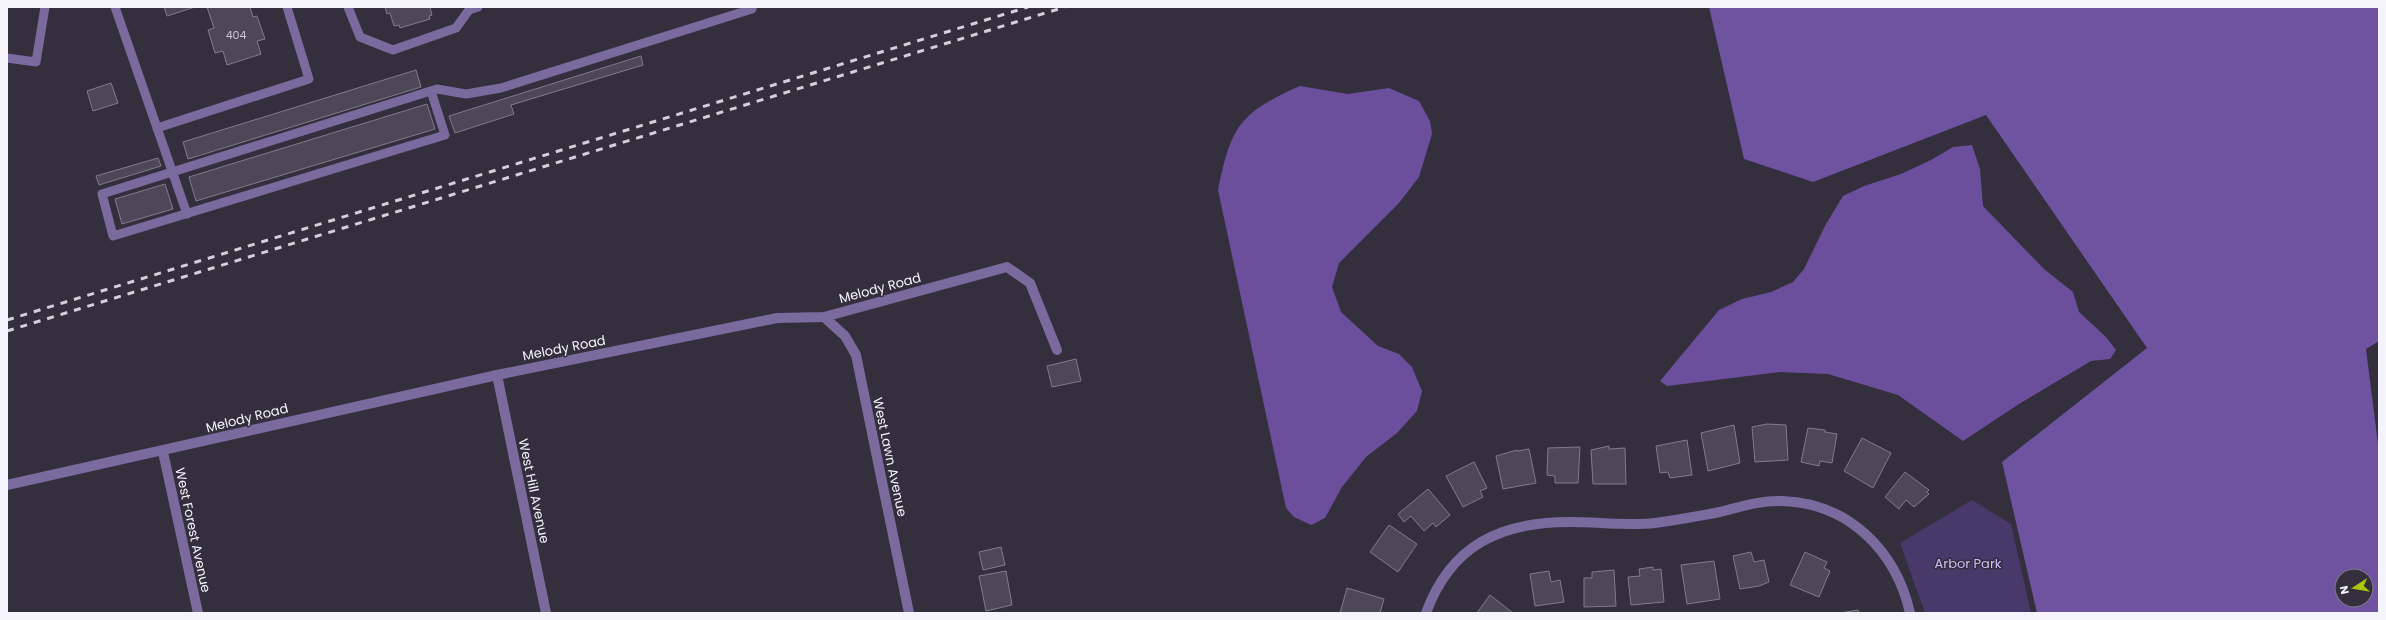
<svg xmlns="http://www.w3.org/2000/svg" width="2386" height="620" font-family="Poppins,sans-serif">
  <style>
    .green { fill: #49386a }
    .forest { fill: #6e53a1; fill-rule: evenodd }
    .water { fill: #6b4f9d }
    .building { fill: #4c4857; stroke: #817c8d }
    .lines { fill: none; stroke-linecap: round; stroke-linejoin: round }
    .service { stroke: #7a6a9e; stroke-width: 9 }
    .minor { stroke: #7a6a9e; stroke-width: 10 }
    .rail { stroke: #d3d0da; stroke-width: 3; stroke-dasharray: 7 7; stroke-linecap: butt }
    .labels { text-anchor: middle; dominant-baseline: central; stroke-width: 3; stroke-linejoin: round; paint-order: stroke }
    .number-label { font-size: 11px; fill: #cbc8d3 }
    .street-label { font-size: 13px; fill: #f5f3fc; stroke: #332f3d }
    .park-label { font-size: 13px; fill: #cfbcfc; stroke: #332f3d }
  </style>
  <rect width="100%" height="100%" fill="#332f3d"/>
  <!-- green -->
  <path class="green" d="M1972 500 2011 524 2031 613H1925L1900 543Z"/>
  <!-- forest -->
  <path class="forest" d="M1709 7H2379V341L2366 349 2379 452V613H2037L2002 462 2147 348 1986 115 1813 182 1744 159ZM2342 576H2366V600H2342Z"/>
  <!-- water -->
  <g class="water">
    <path d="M1300 86 1348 94 1389 88 1419 101 1430 121 1432 134 1419 177 1399 203 1339 263 1332 287 1341 312 1378 346 1399 354 1412 367 1422 391 1417 411 1397 433 1366 457 1342 487 1325 518 1311 525 1294 517 1286 508 1218 190C1231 127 1239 113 1300 86Z"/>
    <path d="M1972 145 1980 169 1983 206 2044 269 2073 292 2079 312 2106 337 2116 350 2110 359 2091 361 2019 404 1963 441 1898 395 1828 374 1780 372 1667 386 1660 381 1719 310 1742 299 1771 292 1793 282 1804 269 1826 224 1843 196 1864 186 1901 174 1931 160 1953 147Z"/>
  </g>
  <!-- building -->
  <g class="building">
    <path d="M164 7H195L167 16Z"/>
    <path d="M207 7H250L253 17 257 16 265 39 257 41 261 54 227 65 223 51 215 53 208 30 214 28Z"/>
    <path d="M385 7H430L432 15 429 16 430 19 400 28 399 25 394 26 390 13 387 14Z"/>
    <path d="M641 56 643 65 511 105 514 114 455 133 449 116Z"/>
    <path d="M416 70 421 87 188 159 183 142Z"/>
    <path d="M111 83 118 103 93 111 87 91Z"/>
    <path d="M427 104 435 129 196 201 189 177Z"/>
    <path d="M158 158 161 166 99 185 96 176Z"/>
    <path d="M165 184 173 209 122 224 115 199Z"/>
    <path d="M1076 359 1081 381 1052 387 1047 366Z"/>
    <path d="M1767 424 1786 425 1788 460 1755 462 1752 427Z"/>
    <path d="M1734 425 1740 463 1708 471 1701 433Z"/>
    <path d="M1808 428 1825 430V432L1837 434 1832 463 1820 461 1819 466 1801 462Z"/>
    <path d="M1862 438 1891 453 1873 488 1844 471Z"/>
    <path d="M1687 440 1692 475 1670 478 1668 472 1660 473 1656 446Z"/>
    <path d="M1609 446V449L1625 448 1626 484H1593L1591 450Z"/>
    <path d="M1580 447 1578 483H1555V476L1547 475 1548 448Z"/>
    <path d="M1529 449 1536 483 1503 489 1496 456 1517 450V451Z"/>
    <path d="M1474 462 1487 488 1480 491 1483 497 1463 507 1446 476Z"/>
    <path d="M1905 472 1929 490 1927 492 1929 494 1914 507 1906 500 1899 509 1885 497Z"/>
    <path d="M1428 489 1450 515 1436 527 1433 523 1424 531 1411 516 1404 522 1398 514Z"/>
    <path d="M1389 525 1417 544 1398 572 1370 552Z"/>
    <path d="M1001 547 1005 565 983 570 979 552Z"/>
    <path d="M1751 552 1754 562 1764 560 1769 582 1759 586 1740 589 1733 556Z"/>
    <path d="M1805 552 1827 562 1824 568 1830 571 1819 597 1790 585Z"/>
    <path d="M1714 561 1720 599 1687 604 1681 565Z"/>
    <path d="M1653 567V570L1661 569 1664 602 1631 605 1628 577 1640 576 1639 569Z"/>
    <path d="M1614 570 1616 606 1584 607V578H1592V572Z"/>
    <path d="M1006 571 1012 605 986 611 979 576Z"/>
    <path d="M1549 571 1551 582 1560 580 1564 602 1535 606 1530 574Z"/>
    <path d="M1347 588 1384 599 1380 613H1340Z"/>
    <path d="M1490 595 1513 613H1477Z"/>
    <path d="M1858 610 1859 613H1840Z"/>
  </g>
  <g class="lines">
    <!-- service -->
    <g class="service">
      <path d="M115 7 187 214"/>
      <path d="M348 7 360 37 393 50 456 28 469 10 478 7"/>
      <path d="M7 58 36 62 45 7"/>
      <path d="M431 91 445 135 113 236 102 194 437 89 466 94 501 88 752 9"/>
      <path d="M157 128 309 79 287 7"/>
    </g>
    <!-- minor -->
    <g class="minor">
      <path d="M824 317 845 336 856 355 909 613"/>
      <path d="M497 375 546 613"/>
      <path d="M163 452 198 613"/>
      <path d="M7 485 497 375 777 318 824 317 1007 267 1030 283 1057 350"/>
      <path d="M1426 613C1451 545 1500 522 1570 522 1598 522 1627 526 1655 523 1676 520 1699 516 1720 512 1740 507 1761 500 1782 501 1849 503 1896 551 1910 613"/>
    </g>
    <!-- rail -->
    <g class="rail">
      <path d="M7 320 1028 7"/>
      <path d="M7 331 1065 7"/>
    </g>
  </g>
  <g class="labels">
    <!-- number labels -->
    <g class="number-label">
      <text x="236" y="35">404</text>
    </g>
    <!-- street labels -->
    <g class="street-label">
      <text transform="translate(880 288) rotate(-15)">Melody Road</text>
      <text transform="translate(564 348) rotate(-11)">Melody Road</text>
      <text transform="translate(247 418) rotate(-14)">Melody Road</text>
      <text transform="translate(890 457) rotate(78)">West Lawn Avenue</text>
      <text transform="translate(534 491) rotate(78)">West Hill Avenue</text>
      <text transform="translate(193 530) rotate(78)">West Forest Avenue</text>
    </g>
    <!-- park labels -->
    <g class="park-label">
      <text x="1968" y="563">Arbor Park</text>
    </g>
  </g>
  <!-- border -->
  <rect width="2386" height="620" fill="none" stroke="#f5f3fc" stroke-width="16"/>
  <!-- north arrow -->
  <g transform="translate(2354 588) rotate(258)"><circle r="19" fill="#332f3d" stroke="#817d89"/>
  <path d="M0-3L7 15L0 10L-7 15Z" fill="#aec60a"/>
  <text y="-6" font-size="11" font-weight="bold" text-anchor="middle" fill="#f5f3fc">N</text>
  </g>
</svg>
